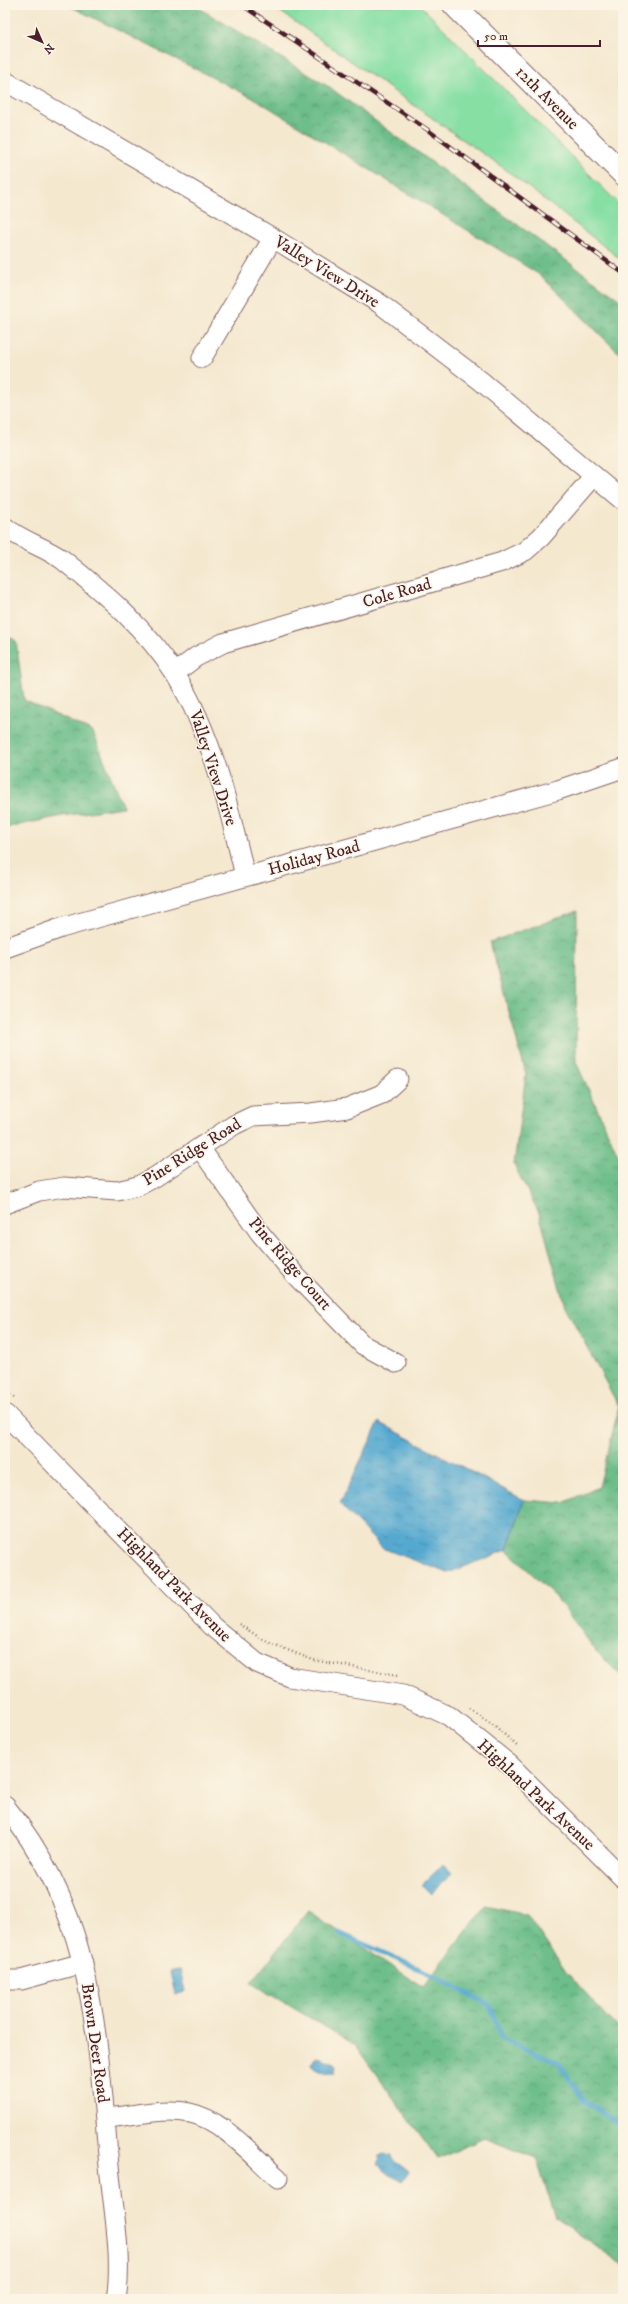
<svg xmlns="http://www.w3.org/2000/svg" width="628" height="2304" font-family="'IM FELL DW Pica',serif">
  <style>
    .green { fill: #87dfa4; stroke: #687f68 }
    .forest { fill: url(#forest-crowns); stroke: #5c6e5a }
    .water { fill: url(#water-ripples); stroke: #4f647e }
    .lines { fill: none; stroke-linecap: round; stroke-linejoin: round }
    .stream { stroke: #54a9d0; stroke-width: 5 }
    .minor-casing { stroke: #866564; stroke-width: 21 }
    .major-casing { stroke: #866564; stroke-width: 24 }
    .path { stroke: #866564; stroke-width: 2.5; stroke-dasharray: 1 3; stroke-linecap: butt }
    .minor { stroke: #fff; stroke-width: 19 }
    .major { stroke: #fff; stroke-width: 22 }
    .rail-casing { stroke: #4a1f2b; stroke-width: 4.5 }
    .rail { stroke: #fcf5e5; stroke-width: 3; stroke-dasharray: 9; stroke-linecap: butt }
    .labels { text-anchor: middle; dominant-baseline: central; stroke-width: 3; stroke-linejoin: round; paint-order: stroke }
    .street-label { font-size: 17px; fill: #4a1f2b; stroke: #fcf5e5 }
  </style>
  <defs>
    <pattern id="forest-crowns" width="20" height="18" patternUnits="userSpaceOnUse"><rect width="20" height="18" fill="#6dbe8a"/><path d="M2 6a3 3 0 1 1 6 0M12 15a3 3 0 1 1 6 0" fill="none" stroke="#5c9a71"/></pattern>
    <pattern id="water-ripples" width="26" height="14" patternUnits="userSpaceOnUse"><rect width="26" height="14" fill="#54a9d0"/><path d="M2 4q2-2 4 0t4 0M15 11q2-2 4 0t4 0" fill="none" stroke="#4889a9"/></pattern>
  </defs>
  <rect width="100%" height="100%" fill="#fcf5e5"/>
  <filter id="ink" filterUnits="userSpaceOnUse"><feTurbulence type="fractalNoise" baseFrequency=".025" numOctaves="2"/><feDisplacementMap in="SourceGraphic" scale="8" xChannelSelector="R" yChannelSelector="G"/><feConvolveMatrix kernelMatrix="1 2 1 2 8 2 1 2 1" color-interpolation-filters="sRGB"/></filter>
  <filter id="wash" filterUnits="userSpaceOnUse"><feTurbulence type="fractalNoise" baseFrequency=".012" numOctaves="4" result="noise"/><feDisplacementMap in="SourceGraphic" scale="16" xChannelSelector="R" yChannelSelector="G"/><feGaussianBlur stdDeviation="0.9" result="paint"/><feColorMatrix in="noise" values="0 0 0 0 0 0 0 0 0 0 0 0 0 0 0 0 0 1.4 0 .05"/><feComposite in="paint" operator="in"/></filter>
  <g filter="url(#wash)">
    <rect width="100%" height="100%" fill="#f4e8cf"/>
    <!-- green -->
    <path class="green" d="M271 5H420L623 208V261L505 169Z"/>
    <!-- forest -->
    <g class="forest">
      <path d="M68 5H194L329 87 623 302V357L540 275 257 100Z"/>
      <path d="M5 633 16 641 24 700 93 732 123 807 62 816 5 828Z"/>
      <path d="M577 911 576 1062 623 1166V1678L596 1651 556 1597 507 1550 524 1500 563 1503 599 1487 619 1407 565 1306 539 1213 514 1165 526 1074 490 942Z"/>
      <path d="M486 1906 527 1915 566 1972 623 2033V2265L556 2218 536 2158 484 2138 438 2159 354 2044 251 1983 308 1911 423 1987Z"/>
    </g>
    <!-- water -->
    <g class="water">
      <path d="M379 1422 524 1500 507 1550 448 1573 382 1548 340 1504Z"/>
      <path d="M443 1864 452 1873 431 1894 422 1885Z"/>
      <path d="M180 1969 185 1991 175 1994 170 1972Z"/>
      <path d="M317 2057 335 2063 337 2067 335 2073C328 2075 316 2071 312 2065L314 2059Z"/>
      <path d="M384 2153 391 2155 395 2162 408 2169 409 2172 402 2182 384 2172 378 2163 381 2158 379 2156Z"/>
    </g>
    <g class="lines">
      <!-- stream -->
      <path class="stream" d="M339 1933 426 1972 490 2005 502 2039 559 2063 584 2101 623 2126"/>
    </g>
  </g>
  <g filter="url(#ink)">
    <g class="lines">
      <!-- minor casing -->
      <g class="minor-casing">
        <g id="minor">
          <path d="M5 81 273 238 379 303 481 381 623 500"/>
          <path d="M202 358 273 238"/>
          <path d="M5 527C22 541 45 547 63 560 104 593 147 629 175 674 213 735 229 808 245 876"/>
          <path d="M175 673 196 657 223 643 502 562 525 551 541 537 594 476"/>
          <path d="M5 948 61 928 558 790 623 768"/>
          <path d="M200 1148 260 1233 296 1276 363 1345 396 1363"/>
          <path d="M5 1204 39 1191 64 1187 117 1191 138 1186 155 1177 234 1125 253 1116 311 1113 347 1108 382 1094 398 1079"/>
          <path d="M5 1414 212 1626 257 1663 290 1677 403 1695 449 1716 510 1765 623 1878"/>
          <path d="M5 1806C94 1913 97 2035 109 2166 113 2206 123 2260 116 2299"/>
          <path d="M5 1980H21L83 1963"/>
          <path d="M105 2118C132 2116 164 2107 190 2113 222 2119 254 2157 278 2178"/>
        </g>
      </g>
      <!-- major casing -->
      <g class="major-casing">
        <path id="major" d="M454 5 623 174"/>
      </g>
      <!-- path -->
      <g class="path">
        <path d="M5 1389 14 1398"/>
        <path d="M239 1624 265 1641 313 1660 398 1675"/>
        <path d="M469 1708 494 1725 517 1746"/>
      </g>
      <!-- minor -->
      <use href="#minor" class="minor"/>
      <!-- major -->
      <use href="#major" class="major"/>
      <!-- rail casing -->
      <g class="rail-casing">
        <path id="rail" d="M242 5 425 128 623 273"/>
      </g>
      <!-- rail -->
      <use href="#rail" class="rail"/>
    </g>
  </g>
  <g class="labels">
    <!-- street labels -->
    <g class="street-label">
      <text transform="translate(547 98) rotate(45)">12th Avenue</text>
      <text transform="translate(327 272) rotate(32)">Valley View Drive</text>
      <text transform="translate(397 593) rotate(-16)">Cole Road</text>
      <text transform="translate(213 768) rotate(72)">Valley View Drive</text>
      <text transform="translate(314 858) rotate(-15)">Holiday Road</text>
      <text transform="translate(192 1152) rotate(-32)">Pine Ridge Road</text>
      <text transform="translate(290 1264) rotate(49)">Pine Ridge Court</text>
      <text transform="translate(174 1585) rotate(45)">Highland Park Avenue</text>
      <text transform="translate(536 1795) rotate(43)">Highland Park Avenue</text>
      <text transform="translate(95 2043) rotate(82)">Brown Deer Road</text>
    </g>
  </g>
  <!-- margin -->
  <rect width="628" height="2304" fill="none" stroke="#fcf5e5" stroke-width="20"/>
  <!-- north arrow -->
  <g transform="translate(42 42) rotate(135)" stroke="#fcf5e5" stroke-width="3" paint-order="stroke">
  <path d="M0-3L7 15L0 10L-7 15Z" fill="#4a1f2b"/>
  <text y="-6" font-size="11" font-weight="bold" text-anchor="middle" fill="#4a1f2b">N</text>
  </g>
  <!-- scale -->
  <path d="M478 40v6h122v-6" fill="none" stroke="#4a1f2b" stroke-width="2"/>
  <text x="484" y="40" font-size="12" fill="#4a1f2b" stroke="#fcf5e5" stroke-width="3" paint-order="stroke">50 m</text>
</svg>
